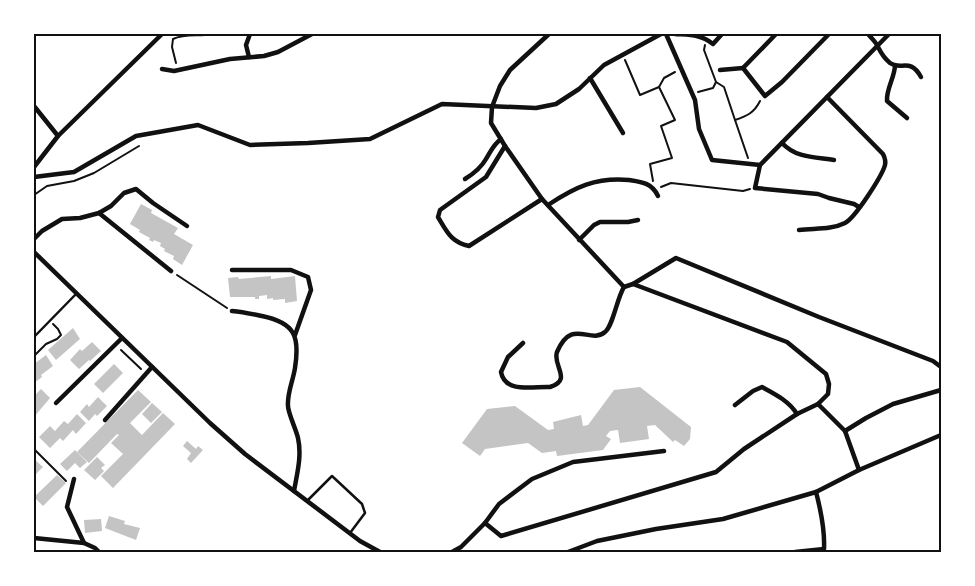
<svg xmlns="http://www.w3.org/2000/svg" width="975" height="586" font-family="'Varela Round',sans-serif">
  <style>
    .building { fill: #c4c4c4 }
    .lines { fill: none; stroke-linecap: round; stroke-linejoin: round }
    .path { stroke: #111; stroke-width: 2 }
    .service { stroke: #111; stroke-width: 2.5 }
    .minor { stroke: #111; stroke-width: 4.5 }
    .neatline { fill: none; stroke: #111; stroke-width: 2 }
  </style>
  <rect width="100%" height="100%" fill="#fff"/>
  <!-- building -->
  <g class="building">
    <path d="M141 204 152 210 151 213 178 228 174 234 193 245 182 265 173 259 174 256 164 251 165 249 160 246 161 243 154 240 153 242 149 240 150 238 139 232 140 230 130 224Z"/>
    <path d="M271 276V279L295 276 297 301 285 303V299L273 300V298L267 299V295L259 296V299H255V297H230L228 278 238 277 239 279Z"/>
    <path d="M73 328 80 339 56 360 48 350Z"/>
    <path d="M92 342 101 351 90 361 89 360 79 369 70 360 80 349 82 351Z"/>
    <path d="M46 355 53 366 41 375 42 377 34 383V364Z"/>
    <path d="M114 364 123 373 103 393 94 384Z"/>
    <path d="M640 387 691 427 690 439 684 446 675 440 673 442 655 425 647 426 649 439 620 443 618 430 610 431 606 436 611 439 603 450 557 456 556 451 542 453 528 443 485 449 480 456 462 443 487 409 515 406 548 430 554 429 553 422 581 415 583 426 588 425 614 390Z"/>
    <path d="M41 389 50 398 34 417V396Z"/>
    <path d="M138 390 151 402 130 423 142 435 163 413 175 424 113 488 101 476 123 454 111 443 119 435 117 434 89 463 77 452Z"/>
    <path d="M98 397 107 406 97 416 95 414 89 421 80 412 87 404 89 407Z"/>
    <path d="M152 403 162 412 151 423 142 414Z"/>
    <path d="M77 414 86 423 76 434 73 430 63 441 60 438 50 448 39 437 50 426 55 431 64 421 68 424Z"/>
    <path d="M187 441 196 449 198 446 203 450 191 463 187 459 191 453 183 446Z"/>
    <path d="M75 450 87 462 80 468 75 463 67 471 60 464Z"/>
    <path d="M97 457 105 465 101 468 104 471 95 480 84 470Z"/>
    <path d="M34 459 43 467 36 474 34 472Z"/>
    <path d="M57 475 66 483 43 506 34 497Z"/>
    <path d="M109 516 125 521 124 524 140 528 136 540 105 528Z"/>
    <path d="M101 519 102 531 85 533 84 520Z"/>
  </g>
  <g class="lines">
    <!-- path -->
    <g class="path">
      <path d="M625 60 640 95 659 87"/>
      <path d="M176 63 172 47 173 39C186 33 199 37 212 34"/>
      <path d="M716 82 724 87 735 120C747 116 754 113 760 101"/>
      <path d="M698 92 713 88 716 82 704 50 705 45"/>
      <path d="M735 120 748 158"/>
      <path d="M653 181 650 164 672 158 661 126 675 120 659 87 664 78 675 72"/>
      <path d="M661 187 671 183 743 191 750 189"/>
      <path d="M34 195 47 186 74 181 94 173 139 146"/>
      <path d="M177 275 227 308"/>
      <path d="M121 350 141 369"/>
      <path d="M34 356 46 344 57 339 61 335 58 329 53 324"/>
      <path d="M34 449 66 481"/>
    </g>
    <!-- service -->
    <g class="service">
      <path d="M34 337 77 293"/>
      <path d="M307 501 332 476 362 504 365 513 350 533"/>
    </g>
    <!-- minor -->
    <g class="minor">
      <path d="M549 34 510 70 500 86 492 107 491 123 505 146 542 199 624 287"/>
      <path d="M666 34 695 100 699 129 712 160 760 165 889 34"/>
      <path d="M675 34C689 35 701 34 713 44L722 34"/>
      <path d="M776 34 743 68 765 96 782 82 829 34"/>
      <path d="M868 34C871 38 876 42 878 47 881 53 884 58 890 63 901 71 910 57 921 77"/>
      <path d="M249 57 246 45 250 34"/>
      <path d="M895 65C895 77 886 89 887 101L907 118"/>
      <path d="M162 69 174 71 230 59 264 56 278 52 312 34"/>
      <path d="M720 70 743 68"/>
      <path d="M590 78 623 133"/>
      <path d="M34 106 58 136"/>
      <path d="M782 143C796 158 814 157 834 160"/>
      <path d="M505 146 486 177 440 210 438 217C447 232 451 242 469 246L542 199"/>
      <path d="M760 165 755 188 818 194 829 198 854 204 859 207"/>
      <path d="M34 167 58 136 162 34"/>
      <path d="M34 177 74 172 136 136 198 125 250 145 308 143 370 139 442 104 536 108 556 104 579 89 604 65 661 34"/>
      <path d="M465 179C473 174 481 168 486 159 491 151 493 145 501 139"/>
      <path d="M548 205C575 187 596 177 629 180 642 182 652 183 658 196"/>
      <path d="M99 213 171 271"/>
      <path d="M799 230C815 228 831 230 845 223 855 218 882 176 885 165 886 161 885 158 883 154L827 97"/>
      <path d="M34 239 42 231 62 219 80 218 99 213 111 206 124 193 136 189 153 203 187 226"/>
      <path d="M579 240 594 225 600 222H628L638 220"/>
      <path d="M34 252 210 423 245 454 360 541 380 552"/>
      <path d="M232 270H291L308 277 311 290 295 335"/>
      <path d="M633 284 676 258 819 317 933 361 941 367"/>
      <path d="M232 311C243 312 252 314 262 316 295 323 300 336 295 368 293 381 287 393 288 406 288 413 296 429 298 438 302 456 297 474 294 491"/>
      <path d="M523 343 508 357 501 372C505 394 534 386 550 387 573 380 552 365 557 352 572 317 590 345 605 332 613 326 617 298 624 287"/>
      <path d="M56 403 122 338"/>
      <path d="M818 404 845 431 859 470"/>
      <path d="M735 405 753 391 762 387C775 394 789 401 797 414"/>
      <path d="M105 420 152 367"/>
      <path d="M845 431 866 418 893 404 941 390"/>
      <path d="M74 479 67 507 84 543 95 548 99 552"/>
      <path d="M485 523 501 536 716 472 744 449 797 414 818 404 828 394 829 384 826 374 787 342 633 284 624 287"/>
      <path d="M34 538 84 543"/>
      <path d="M452 552 461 547 485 523 499 504 532 479 573 462 664 451"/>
      <path d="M568 552 597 541 656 529 723 519 816 492 859 470 941 435"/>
      <path d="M795 552 824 549C825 529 821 511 816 492"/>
    </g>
  </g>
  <!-- border -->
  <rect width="975" height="586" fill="none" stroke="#ffffff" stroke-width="70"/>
  <rect x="35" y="35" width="905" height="516" class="neatline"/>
</svg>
